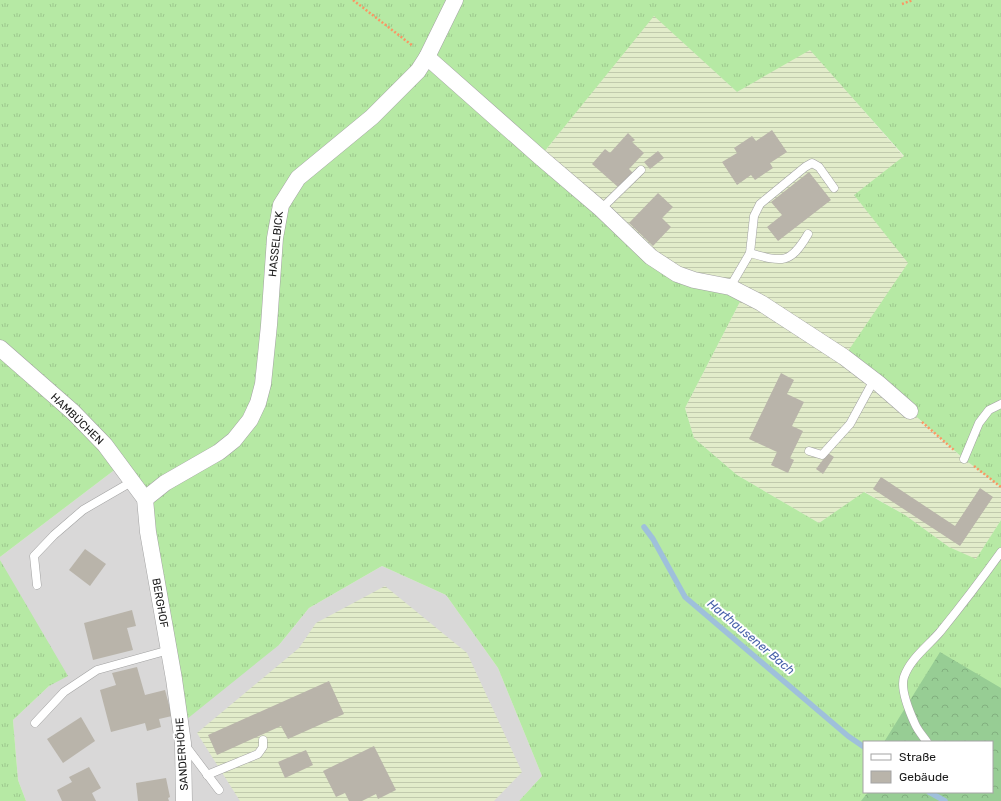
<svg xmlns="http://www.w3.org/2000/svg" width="1001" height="801" font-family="Rubik,sans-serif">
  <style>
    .residential { fill: #d9d8d8 }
    .farmland { fill: url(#farmland-rules) }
    .grass { fill: url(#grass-tufts); fill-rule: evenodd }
    .forest { fill: url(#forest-crowns) }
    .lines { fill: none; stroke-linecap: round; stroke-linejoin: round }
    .stream { stroke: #9fc0db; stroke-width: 5.5 }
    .building { fill: #b9b4aa }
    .lane-casing { stroke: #a2a2a2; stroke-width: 9 }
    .street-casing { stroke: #a2a2a2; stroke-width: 17 }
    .path { stroke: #fa9763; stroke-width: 2.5; stroke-dasharray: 2 2; stroke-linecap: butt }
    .lane { stroke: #fff; stroke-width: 8 }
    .street { stroke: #fff; stroke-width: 16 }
    .labels { text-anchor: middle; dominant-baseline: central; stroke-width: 4; stroke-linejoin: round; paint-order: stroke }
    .street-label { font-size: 11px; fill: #1b1b1b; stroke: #fff }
    .water-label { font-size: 12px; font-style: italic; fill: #4862aa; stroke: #fff }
  </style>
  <defs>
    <pattern id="farmland-rules" width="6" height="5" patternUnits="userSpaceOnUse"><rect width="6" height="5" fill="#e2ecca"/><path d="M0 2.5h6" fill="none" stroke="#c1caad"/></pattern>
    <pattern id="grass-tufts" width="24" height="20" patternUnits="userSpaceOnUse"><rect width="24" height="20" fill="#b6e9a4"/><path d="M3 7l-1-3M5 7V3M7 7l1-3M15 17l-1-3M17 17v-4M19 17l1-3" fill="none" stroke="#9cc78d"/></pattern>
    <pattern id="forest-crowns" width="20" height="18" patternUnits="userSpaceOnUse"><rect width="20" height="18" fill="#97cd94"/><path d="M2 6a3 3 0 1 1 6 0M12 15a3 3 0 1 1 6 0" fill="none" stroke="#82af7f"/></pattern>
  </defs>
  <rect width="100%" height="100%" fill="#edece0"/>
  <!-- residential -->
  <path class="residential" d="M121 465 279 645 309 608 382 566 446 595 498 668 542 776 519 801H26L18 780 13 720 49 686 0 560V557Z"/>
  <!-- farmland -->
  <g class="farmland">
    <path d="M654 15 737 92 810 49 904 157 854 195 909 263 845 357 880 385 964 459 1001 487V520L976 560 949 547 905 515 865 492 819 523 737 475 694 438 685 408 744 294 677 274 540 157Z"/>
    <path d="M385 586 467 653 522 772 494 801H240L197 733 299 648 316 623Z"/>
  </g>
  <!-- grass -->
  <g class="grass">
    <path d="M0 0H1001V487L964 459 910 411 844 357 908 263 854 195 904 156 810 50 737 92 654 16 540 157 651 257 744 294 685 408 694 438 737 475 819 523 864 492 905 515 949 547 976 559 1001 520V801H519L542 776 498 668 446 595 382 566 309 608 279 645 187 719 151 521 121 465 0 557ZM864 742H992V792H864Z"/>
    <path d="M0 560 68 676 49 686 13 720 18 780 26 801H0Z"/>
  </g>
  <!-- forest -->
  <path class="forest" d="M940 652 1001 688V801H861L868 792H992V742H884Z"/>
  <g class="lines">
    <!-- stream -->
    <g class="stream">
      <path d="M644 527 653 539 685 597 848 736 864 747"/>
      <path d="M929 792 945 801"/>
    </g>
  </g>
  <!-- building -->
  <g class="building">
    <path d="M772 130 787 152 770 163 773 168 755 180 751 175 737 185 722 162 737 153 734 148 752 136 756 141Z"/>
    <path d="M628 133 635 140 632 142 644 153 629 169 633 173 618 187 592 164 605 149 610 153Z"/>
    <path d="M658 151 664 158 650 169 644 162Z"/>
    <path d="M809 172 831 200 778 241 767 227 782 215 771 202Z"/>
    <path d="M658 193 673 207 662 218 671 227 653 246 629 223Z"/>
    <path d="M781 373 794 380 787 394 804 402 792 426 803 431 790 458 794 460 788 473 771 465 777 452 749 439Z"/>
    <path d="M828 453 834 457 823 474 816 469Z"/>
    <path d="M881 477 955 526 980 488 993 497 960 546 873 489Z"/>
    <path d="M85 549 106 564 90 586 69 570Z"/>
    <path d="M132 610 136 626 127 628 133 650 93 660 84 623Z"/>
    <path d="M137 667 145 695 165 690 172 716 159 719 161 727 147 731 145 723 111 732 100 690 116 685 112 673Z"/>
    <path d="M329 681 344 714 288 739 281 726 217 755 208 735Z"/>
    <path d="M81 717 95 741 63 763 47 739Z"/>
    <path d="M374 746 396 790 378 799 376 794 362 801H349L345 793 336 797 323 771Z"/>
    <path d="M306 750 313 765 285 778 278 762Z"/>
    <path d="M89 767 101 788 92 793 96 801H62L57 790 72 782 69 777Z"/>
    <path d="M166 778 170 797 168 798 169 801H138L136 783Z"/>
  </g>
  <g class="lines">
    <!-- lane casing -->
    <g class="lane-casing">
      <g id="lane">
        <path d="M601 209 641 170"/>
        <path d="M750 253C782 262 790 265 808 234"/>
        <path d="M730 287 750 253 754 216 760 204 805 167 812 163 819 167 834 188"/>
        <path d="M809 451 822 455 850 424 874 380"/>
        <path d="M964 459 979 423 989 410 1001 404"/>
        <path d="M37 585 34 556 54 535 83 510 133 481"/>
        <path d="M35 723 64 692 97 670 169 650"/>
        <path d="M927 742C923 736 918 731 915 724 910 713 900 689 904 677 910 659 928 646 940 632 961 606 981 580 1001 552"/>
        <path d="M185 745 219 790"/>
        <path d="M207 775 258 754 263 747V740"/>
      </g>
    </g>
    <!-- street casing -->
    <g class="street-casing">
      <g id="street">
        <path d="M427 57 540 157 601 209 651 257 677 274 694 280 730 287 761 303 844 357 878 383 910 411"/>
        <path d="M0 348 73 412 105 445 145 499 148 532 174 679 183 743 184 801"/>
        <path d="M145 499 165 483 219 452 234 440 250 420 258 403 263 384 269 325 275 238 281 205 298 178 372 117 418 71 427 57 455 0"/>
      </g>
    </g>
    <!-- path -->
    <g class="path">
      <path d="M353 0 413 46"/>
      <path d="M902 4 913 0"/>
      <path d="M922 422 954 450"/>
      <path d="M974 466 1001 487"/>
    </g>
    <!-- lane -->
    <use href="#lane" class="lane"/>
    <!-- street -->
    <use href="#street" class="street"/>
  </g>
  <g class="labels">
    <!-- street labels -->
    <g class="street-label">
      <text transform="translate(276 244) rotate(-84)">HASSELBICK</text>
      <text transform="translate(77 419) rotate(44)">HAMBÜCHEN</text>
      <text transform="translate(160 603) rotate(80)">BERGHOF</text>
      <text transform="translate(182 754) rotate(-94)">SANDERHÖHE</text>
    </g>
    <!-- water labels -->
    <g class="water-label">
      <text transform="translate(751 637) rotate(40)">Harthausener Bach</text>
    </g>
  </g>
  <!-- legend -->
  <rect x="863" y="741" width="130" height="52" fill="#ffffff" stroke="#a4a4a4"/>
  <rect x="871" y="754" width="20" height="6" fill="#ffffff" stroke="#a4a4a4"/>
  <text x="899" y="761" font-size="12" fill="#1b1b1b">Straße</text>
  <rect x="871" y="771" width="20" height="12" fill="#b9b4aa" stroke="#a4a4a4"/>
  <text x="899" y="781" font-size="12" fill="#1b1b1b">Gebäude</text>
</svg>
